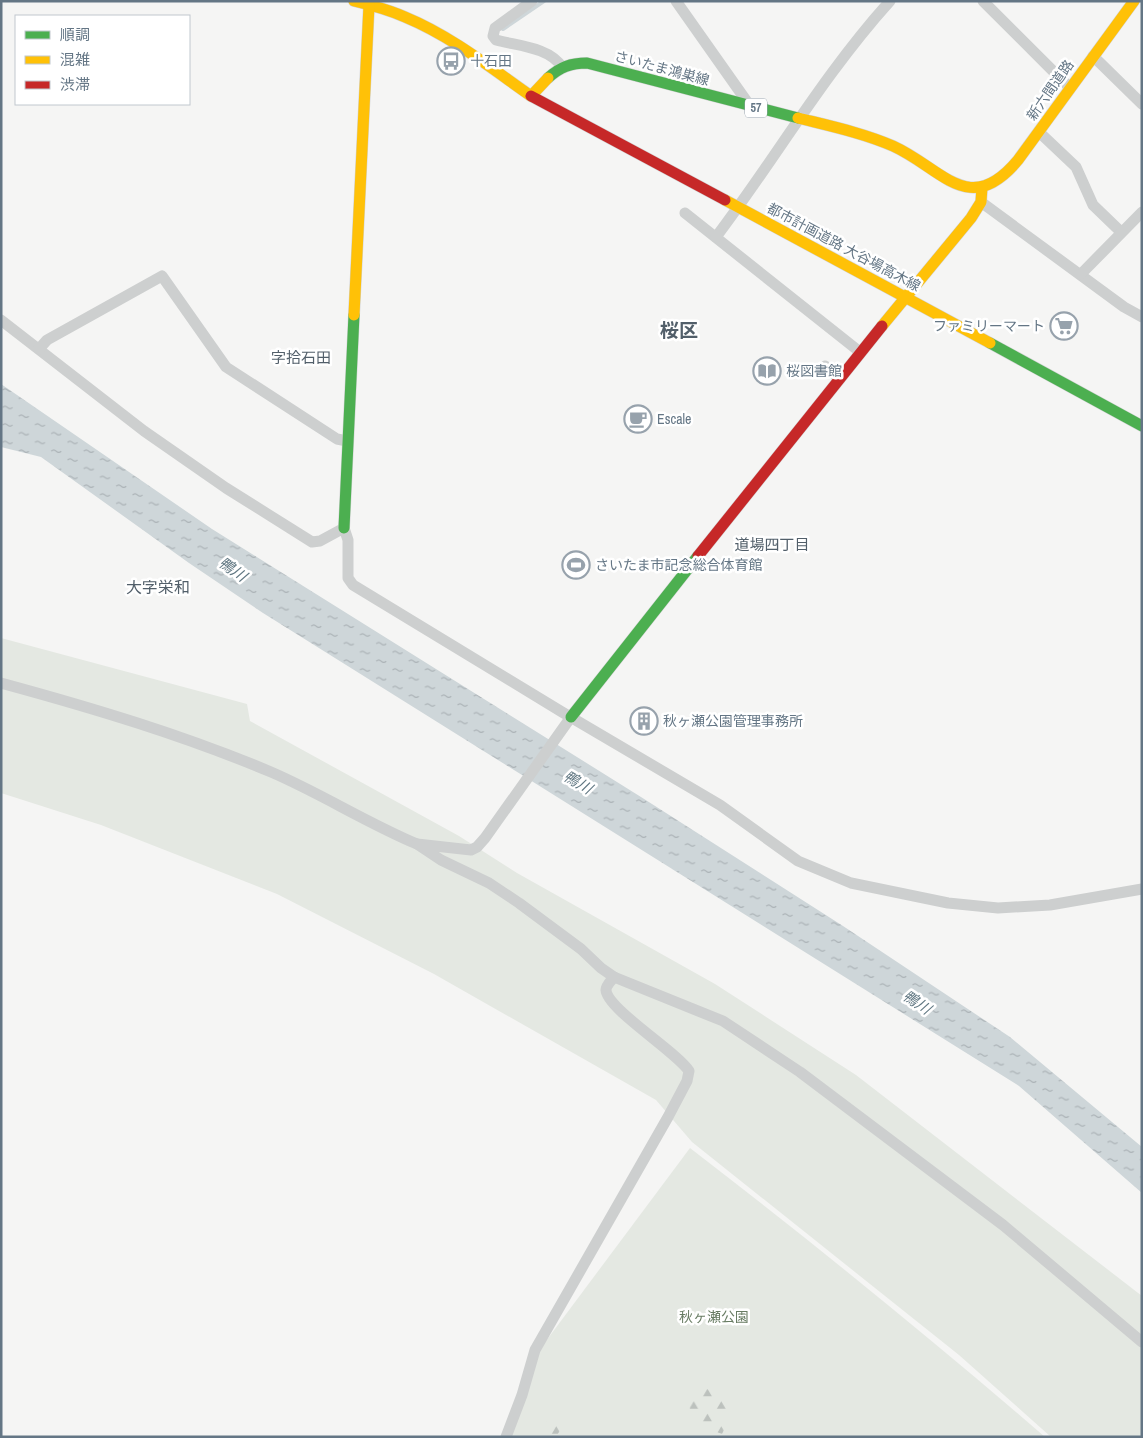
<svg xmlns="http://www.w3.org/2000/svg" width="1143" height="1438" font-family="'Archivo Narrow','Noto Sans JP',sans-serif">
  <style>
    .green { fill: #e4e8e2 }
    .forest { fill: url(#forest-firs) }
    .water { fill: url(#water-ripples) }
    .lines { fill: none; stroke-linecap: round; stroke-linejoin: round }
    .stream { stroke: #ced6d9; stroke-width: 4 }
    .fast-casing { stroke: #d2d3d4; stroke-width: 12 }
    .slow-casing { stroke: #d2d3d4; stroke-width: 12 }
    .jam-casing { stroke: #d2d3d4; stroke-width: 12 }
    .street { stroke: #cdcfcf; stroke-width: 11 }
    .fast { stroke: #4caf50; stroke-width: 11 }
    .slow { stroke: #ffc107; stroke-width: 11 }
    .jam { stroke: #c62828; stroke-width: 11 }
    .labels { text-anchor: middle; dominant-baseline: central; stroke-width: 5; stroke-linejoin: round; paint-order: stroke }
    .shield { fill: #fff; stroke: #929faa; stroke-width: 1 }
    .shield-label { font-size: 12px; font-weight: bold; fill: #647685 }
    .poi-label { font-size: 14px; fill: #647685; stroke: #fff; text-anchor: start }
    .street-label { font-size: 14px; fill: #647685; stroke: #fff }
    .park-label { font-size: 14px; fill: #687c63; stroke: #fff }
    .neighbourhood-label { font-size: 15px; fill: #525f6a; stroke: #fff }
    .water-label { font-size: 15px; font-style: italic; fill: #607782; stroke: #fff }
    .quarter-label { font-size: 16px; fill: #525f6a; stroke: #fff }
    .district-label { font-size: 19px; font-weight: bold; fill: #525f6a; stroke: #fff }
  </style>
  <defs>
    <pattern id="forest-firs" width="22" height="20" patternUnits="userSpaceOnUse" patternTransform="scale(1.25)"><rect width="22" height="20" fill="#e4e8e2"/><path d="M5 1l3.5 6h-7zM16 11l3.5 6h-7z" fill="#bcc1bd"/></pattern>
    <pattern id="water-ripples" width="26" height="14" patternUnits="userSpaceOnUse" patternTransform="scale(1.25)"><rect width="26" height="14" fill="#ced6d9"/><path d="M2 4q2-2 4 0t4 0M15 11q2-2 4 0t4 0" fill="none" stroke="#abb2b6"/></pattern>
  </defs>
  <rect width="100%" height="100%" fill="#f5f5f4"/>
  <!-- green -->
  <g class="green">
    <path d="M1 638 247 704 250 721 459 836 517 873 715 984 856 1075 1142 1296V1437H1051L959 1355 692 1142 656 1100 434 974 277 894 101 825 1 793Z"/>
    <path d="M690 1148C811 1241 929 1337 1045 1437H509L540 1349Z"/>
  </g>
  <!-- forest -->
  <g class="forest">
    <path d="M700 1385 736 1405 722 1434C709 1429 688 1420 689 1402 690 1395 696 1390 700 1385Z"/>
    <path d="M552 1410 561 1416 562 1427 556 1437H538L550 1416Z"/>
  </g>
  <!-- water -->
  <path class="water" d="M1 384 212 529 641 797 843 926 1010 1037 1142 1147V1193L1019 1086 263 613 189 563 41 457 1 447Z"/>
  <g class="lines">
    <!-- stream -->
    <path class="stream" d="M503 29 544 1"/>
    <!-- fast casing -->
    <g class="fast-casing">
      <g id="fast">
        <path d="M548 78C560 67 571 63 587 63L798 118"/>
        <path d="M990 343 1142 426"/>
        <path d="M344 528 354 315"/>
        <path d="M571 717 698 556"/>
      </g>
    </g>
    <!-- slow casing -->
    <g class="slow-casing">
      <g id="slow">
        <path d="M354 1C371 5 389 10 405 17 451 36 491 68 531 96L548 78"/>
        <path d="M798 118C830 126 863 133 893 146 942 168 969 219 1018 160L1134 1"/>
        <path d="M725 200 990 343"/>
        <path d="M354 315 369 5"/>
        <path d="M882 326 971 218 981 202 982 187"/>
      </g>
    </g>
    <!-- jam casing -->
    <g class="jam-casing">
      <g id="jam">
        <path d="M531 96 725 200"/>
        <path d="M698 556 882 326"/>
      </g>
    </g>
    <!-- street -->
    <g class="street">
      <path d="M532 1 495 28 493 36 496 40C518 46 549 47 562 67"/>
      <path d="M676 1 750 106"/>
      <path d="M983 1 1070 88"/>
      <path d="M1093 56 1142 104"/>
      <path d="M1039 132 1076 167 1093 205 1121 232"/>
      <path d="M981 202 1124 307 1142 317"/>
      <path d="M685 213 860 352"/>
      <path d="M716 237C775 159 824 74 890 1"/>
      <path d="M1081 274 1142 212"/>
      <path d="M1 320 144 431 226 488 312 542 320 541 344 528 348 540V578L353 585 562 712 720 805 798 861 851 883 948 903 998 908 1050 905 1142 889"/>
      <path d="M39 349 47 340 162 276 226 367 337 439 347 441"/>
      <path d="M825 366 839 378"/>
      <path d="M1 683C93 708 183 735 271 772 320 793 367 823 417 844"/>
      <path d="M614 977 723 1021 800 1072 1003 1225 1142 1342"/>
      <path d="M506 1437 522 1395 535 1350 668 1117 687 1081 689 1071C677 1052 607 1009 606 990 606 985 611 981 614 977L601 968 581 949 519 903 489 883 441 860 417 844 471 850 477 847 485 838 571 717"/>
    </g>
    <!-- fast -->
    <use href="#fast" class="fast"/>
    <!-- slow -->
    <use href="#slow" class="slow"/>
    <!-- jam -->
    <use href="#jam" class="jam"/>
  </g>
  <!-- icons -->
  <defs>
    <g id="bus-ring" transform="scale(1.4375)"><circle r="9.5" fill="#fff" stroke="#97a2ac" stroke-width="1.5"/><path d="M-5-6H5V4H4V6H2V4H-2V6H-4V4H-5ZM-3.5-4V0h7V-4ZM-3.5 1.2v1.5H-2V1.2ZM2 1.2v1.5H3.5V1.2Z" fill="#97a2ac"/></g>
    <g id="supermarket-ring" transform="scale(1.4375)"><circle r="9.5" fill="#fff" stroke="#97a2ac" stroke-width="1.5"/><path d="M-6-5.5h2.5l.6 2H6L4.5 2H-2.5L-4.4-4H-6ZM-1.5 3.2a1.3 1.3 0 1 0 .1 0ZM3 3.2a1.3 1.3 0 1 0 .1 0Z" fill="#97a2ac"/></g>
    <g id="library-ring" transform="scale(1.4375)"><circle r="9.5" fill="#fff" stroke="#97a2ac" stroke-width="1.5"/><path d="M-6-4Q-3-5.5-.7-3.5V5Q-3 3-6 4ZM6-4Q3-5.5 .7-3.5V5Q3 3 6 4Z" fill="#97a2ac"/></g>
    <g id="cafe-ring" transform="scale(1.4375)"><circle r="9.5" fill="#fff" stroke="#97a2ac" stroke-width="1.5"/><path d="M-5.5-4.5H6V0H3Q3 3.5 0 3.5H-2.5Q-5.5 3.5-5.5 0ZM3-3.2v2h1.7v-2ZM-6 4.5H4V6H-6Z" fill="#97a2ac"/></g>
    <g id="stadium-ring" transform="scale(1.4375)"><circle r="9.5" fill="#fff" stroke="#97a2ac" stroke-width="1.5"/><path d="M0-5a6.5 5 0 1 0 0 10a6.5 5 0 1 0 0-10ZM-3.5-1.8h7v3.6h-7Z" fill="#97a2ac"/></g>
    <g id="building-ring" transform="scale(1.4375)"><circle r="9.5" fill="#fff" stroke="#97a2ac" stroke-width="1.5"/><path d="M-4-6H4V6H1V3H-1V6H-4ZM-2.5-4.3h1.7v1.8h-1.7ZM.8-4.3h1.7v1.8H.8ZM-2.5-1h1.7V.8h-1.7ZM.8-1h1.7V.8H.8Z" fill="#97a2ac"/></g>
  </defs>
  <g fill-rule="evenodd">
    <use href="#bus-ring" x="451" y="61"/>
    <use href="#supermarket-ring" x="1064" y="326"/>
    <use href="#library-ring" x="767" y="371"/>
    <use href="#cafe-ring" x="638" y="419"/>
    <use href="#stadium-ring" x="576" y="565"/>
    <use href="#building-ring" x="644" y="721"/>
  </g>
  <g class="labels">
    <!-- shield labels -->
    <rect class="shield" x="745" y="98.5" width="22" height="19" rx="4"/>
    <g class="shield-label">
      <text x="756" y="108">57</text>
    </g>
    <!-- poi labels -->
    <g class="poi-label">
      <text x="470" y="61">十石田</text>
      <text x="1045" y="326" text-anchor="end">ファミリーマート</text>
      <text x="786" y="371">桜図書館</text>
      <text x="657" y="419">Escale</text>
      <text x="595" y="565">さいたま市記念総合体育館</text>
      <text x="663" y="721">秋ヶ瀬公園管理事務所</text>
    </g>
    <!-- street labels -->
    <g class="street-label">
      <text transform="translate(662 68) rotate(15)">さいたま鴻巣線</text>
      <text transform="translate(1050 90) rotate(-55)">新六間道路</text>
      <text transform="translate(844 247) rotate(28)">都市計画道路 大谷場高木線</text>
    </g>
    <!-- park labels -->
    <g class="park-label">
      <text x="714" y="1317">秋ヶ瀬公園</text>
    </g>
    <!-- neighbourhood labels -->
    <g class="neighbourhood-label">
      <text x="301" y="357">字拾石田</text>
      <text x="772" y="544">道場四丁目</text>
    </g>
    <!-- water labels -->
    <g class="water-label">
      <text transform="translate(233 569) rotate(35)">鴨川</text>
      <text transform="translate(578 782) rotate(31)">鴨川</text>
      <text transform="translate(917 1002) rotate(34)">鴨川</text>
    </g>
    <!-- quarter labels -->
    <g class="quarter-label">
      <text x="158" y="587">大字栄和</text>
    </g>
    <!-- district labels -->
    <g class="district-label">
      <text x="679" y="330">桜区</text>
    </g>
  </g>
  <!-- border -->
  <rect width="1143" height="1438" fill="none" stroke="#647685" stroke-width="5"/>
  <!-- legend -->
  <rect x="15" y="15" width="175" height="90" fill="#ffffff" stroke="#c1c8ce"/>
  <rect x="25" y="31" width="25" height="8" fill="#4caf50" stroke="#c1c8ce"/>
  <text x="60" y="40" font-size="15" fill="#647685">順調</text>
  <rect x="25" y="56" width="25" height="8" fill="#ffc107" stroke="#c1c8ce"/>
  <text x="60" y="65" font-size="15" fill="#647685">混雑</text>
  <rect x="25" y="81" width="25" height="8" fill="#c62828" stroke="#c1c8ce"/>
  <text x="60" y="90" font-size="15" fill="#647685">渋滞</text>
</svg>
